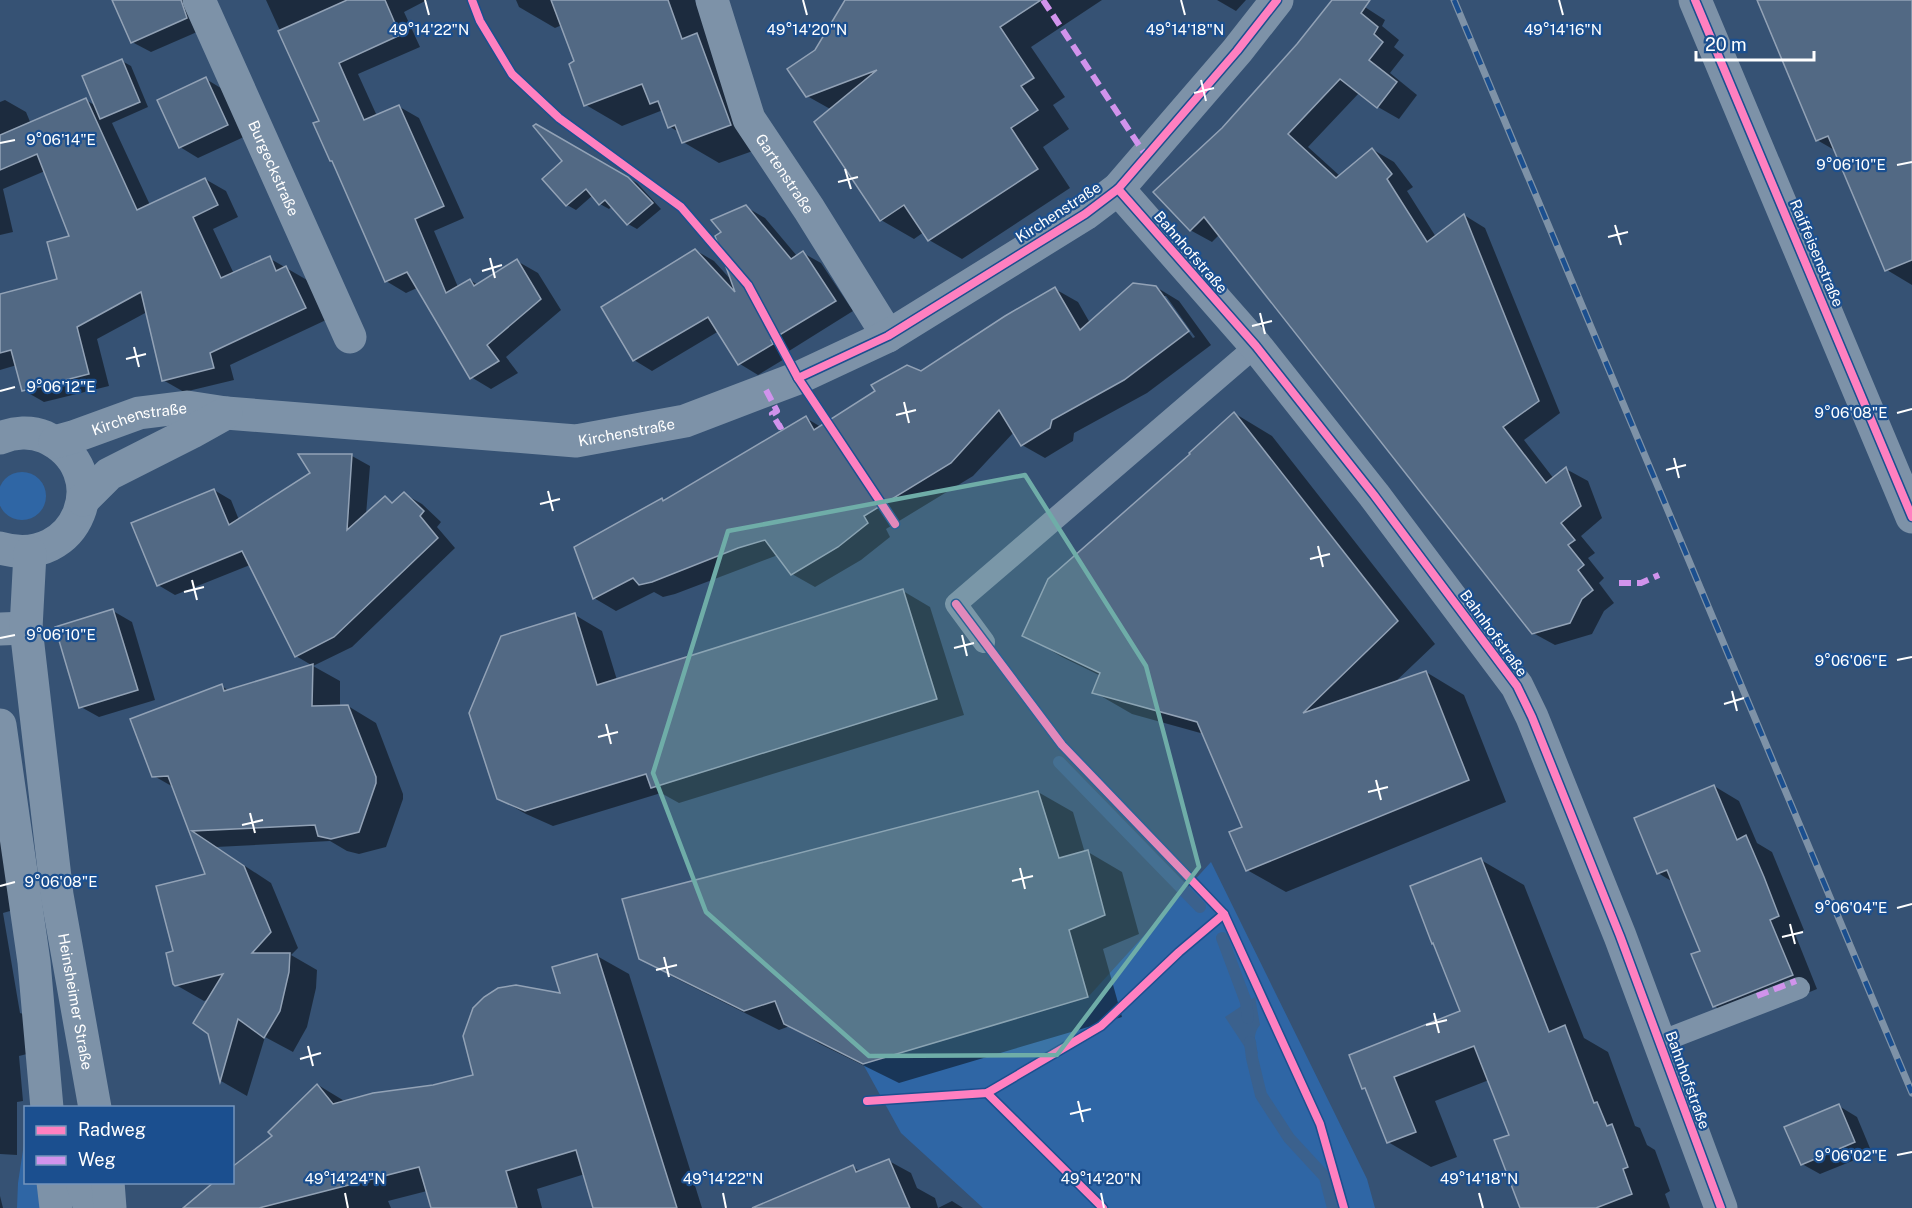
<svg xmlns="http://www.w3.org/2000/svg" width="1912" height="1208" font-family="'Public Sans',sans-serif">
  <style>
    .green { fill: #2f66a5 }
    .water { fill: #3b618d }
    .shadow { fill: #0007; fill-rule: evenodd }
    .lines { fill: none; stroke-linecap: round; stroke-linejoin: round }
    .stream { stroke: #3b618d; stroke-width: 12 }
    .building { fill: #526984; stroke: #92a2b6; stroke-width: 1.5 }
    .service { stroke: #7d92a8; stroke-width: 22 }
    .minor { stroke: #7d92a8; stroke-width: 33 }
    .tertiary { stroke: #7d92a8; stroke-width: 33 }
    .rail-casing { stroke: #7e92a7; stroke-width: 7 }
    .rail { stroke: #1b4f8f; stroke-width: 4.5; stroke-dasharray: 14; stroke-linecap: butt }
    .quiet { stroke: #d193ec; stroke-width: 6; stroke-dasharray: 12 6; stroke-linecap: butt }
    .cycleway-casing { stroke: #1b4f8f; stroke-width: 11 }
    .cycleway { stroke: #ff80c0; stroke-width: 8 }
    .marked { fill: #6fada8; fill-opacity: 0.2; stroke: #6fada8; stroke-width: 4.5; stroke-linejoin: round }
    .ticks { fill: none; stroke: #fff; stroke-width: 2 }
    .labels { text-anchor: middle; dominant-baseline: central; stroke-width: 4.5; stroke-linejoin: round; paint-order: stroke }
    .street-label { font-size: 15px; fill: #fff; stroke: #1b4f8f }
    .ticks-label { font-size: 15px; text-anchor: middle; fill: #fff; stroke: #1b4f8f; stroke-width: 4.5; stroke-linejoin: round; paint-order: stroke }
  </style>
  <rect width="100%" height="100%" fill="#365274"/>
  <!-- green -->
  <g class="green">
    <circle cx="22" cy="496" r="24"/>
    <path d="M1211 862 1367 1179 1375 1208H983L901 1133 863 1064 1088 997Z"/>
    <path d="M25 1137 26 1182 40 1183 42 1208H17L18 1183Z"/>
  </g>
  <!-- water -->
  <path class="water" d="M1255 997 1260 1025C1253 1033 1254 1044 1258 1053L1252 1058 1225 1017Z"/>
  <!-- shadow -->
  <g class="shadow">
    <path d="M114 0H183L197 32 151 52 132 42Z"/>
    <path d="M266 0H427L404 12 420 47 358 74 377 116 398 106 419 118 464 218 434 231 458 287 470 280 478 285 517 261 538 273 561 310 506 357 518 373 491 389 471 377 417 288 406 293 386 281 321 121Z"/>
    <path d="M516 0H695L711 43 767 146 719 163 683 142 679 132 670 127 663 110 622 126 586 105 576 62 562 25 555 28 519 7Z"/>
    <path d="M871 0H1102L1031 47 1065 97 1053 105 1069 129 1043 147 1070 188 962 259 929 240 924 232 914 239 881 220 832 110 807 96 816 51Z"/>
    <path d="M1217 0H1246L1236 11Z"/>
    <path d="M1334 0H1354L1385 20 1382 26 1399 40 1394 47 1404 55 1390 73 1417 95 1399 119 1378 107 1360 92 1308 147 1340 176 1372 149 1394 162 1413 187 1407 191 1436 237 1464 215 1485 228 1560 413 1524 440 1554 479 1566 469 1588 481 1602 518 1581 536 1595 553 1588 558 1604 578 1599 583 1614 603 1604 611 1592 634 1555 645 1533 633 1220 234 1212 242 1190 230 1223 129 1298 45Z"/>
    <path d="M1758 0H1912V285L1887 270 1836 151 1817 140Z"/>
    <path d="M122 61 131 66 148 107 112 123 150 205 205 179 226 191 238 217 213 229 234 274 269 258 307 280 326 320 230 365 234 380 184 392 163 380 147 312 97 339 109 386 44 402 23 390 17 365 0 370V295L59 280 71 237 45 171 3 189 13 232 0 235V102L5 100 26 112 31 124 86 100 96 106Z"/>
    <path d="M206 79 224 90 246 136 198 158 180 147Z"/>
    <path d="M536 126 637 183 661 209 637 229 628 224 612 206 609 209 600 204 593 195 576 210 567 205 544 179 564 161Z"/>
    <path d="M746 207 765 218 797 256 803 253 821 263 853 311 789 351 791 355 758 375 740 364 719 331 652 371 634 360 695 250 714 261 733 282Z"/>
    <path d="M1156 287 1179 301 1211 345 1147 393 1074 433 1073 441 1045 458 1022 445 1014 432 973 476 886 529 890 537 861 560 815 587 792 574 778 555 675 594 663 597 654 592 616 611 594 598 662 499 665 501 806 418 821 427 921 373 1055 289 1078 302 1090 323ZM1162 296H1166L1195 337 1193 338Z"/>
    <path d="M1234 413 1272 436 1435 644 1394 683 1426 672 1464 695 1506 802 1286 892 1247 870 1244 828 1204 734 1132 714 1094 692 1101 676 1062 657 1024 635 1192 454Z"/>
    <path d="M301 455 352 456 370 466 366 515 385 498 394 503 404 494 422 504 441 522 437 527 455 548 352 647 313 666 340 681V707L348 706 376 723 403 794V799L386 847 359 854 347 851 330 841 216 847 271 883 298 948 291 955 317 970 316 988 307 1027 293 1052 265 1037 247 1096 221 1081 209 1033V999L204 1001 176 985 175 952 207 875 175 788 154 776 222 686 229 691 313 666 296 656 250 565 175 595 158 585 214 490 231 500 239 520 312 473Z"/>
    <path d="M903 591 930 607 964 715 679 803 661 793 553 826 526 814 498 798 575 615 602 631 617 680Z"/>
    <path d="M113 611 132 622 155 700 99 717 81 707Z"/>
    <path d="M0 773 24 907 3 913 20 1013 23 1014 31 1053 19 1056 23 1101 17 1102V1155L0 1154Z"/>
    <path d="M1714 786 1739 801 1757 843 1772 852 1804 930 1795 934 1817 989 1739 1021 1714 1006 1702 952 1673 882 1658 873Z"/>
    <path d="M1038 792 1073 812 1085 853 1088 852 1122 872 1139 934 1103 949 1122 1017 899 1083 820 1044 790 1026 779 1030 675 978 640 958Z"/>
    <path d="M1481 860 1524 885 1584 1038 1608 1052 1635 1126 1640 1128 1647 1145 1655 1150 1670 1191 1665 1194 1670 1208H1522L1511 1136 1489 1080 1435 1101 1457 1157 1431 1167 1388 1142 1368 1091 1363 1088 1462 1012Z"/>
    <path d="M597 956 629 974 702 1208H595L585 1174 537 1189 542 1208H432L427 1191 388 1201 391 1208H185L232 1182 318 1085 346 1102 433 1087 475 1076 562 995Z"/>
    <path d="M1839 1106 1857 1117 1872 1153 1820 1174 1802 1164Z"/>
    <path d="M889 1161 911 1173 917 1188 935 1198 938 1208 952 1201 963 1208H759L853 1167 861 1172Z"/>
    <path d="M0 1196 3 1208H0Z"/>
  </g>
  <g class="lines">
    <!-- stream -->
    <g class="stream">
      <path d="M1059 762 1200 907"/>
      <path d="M1222 938 1246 1002 1248 1018"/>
      <path d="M1250 1042 1252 1058 1261 1095 1289 1138 1325 1177 1333 1208"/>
    </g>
  </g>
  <!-- building -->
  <g class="building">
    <path d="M112 0H181L187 18 131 43Z"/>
    <path d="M347 0H385L400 35 339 63 364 120 399 105 444 206 415 219 446 293 470 279 474 286 517 259 541 299 487 345 499 361 470 379 407 272 385 282 332 161H330L313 123 319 121 278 31Z"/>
    <path d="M551 0H668L682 39 697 33 731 125 682 143 675 125 668 128 658 101 650 104 642 84 584 106 569 64 574 61Z"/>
    <path d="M845 0H1041L1000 27 1034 78 1021 86 1038 110 1011 128 1038 169 928 241 904 205 880 221 814 122 877 70 806 97 787 69 815 50Z"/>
    <path d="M1332 0H1370L1361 13 1378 27 1374 34 1383 42 1369 60 1397 82 1377 108 1340 79 1288 134 1336 178 1372 148 1392 174 1387 179 1427 242 1464 214 1539 401 1503 427 1546 483 1566 467 1581 506 1561 523 1575 540 1568 545 1584 565 1578 570 1593 590 1582 599 1570 623 1532 634 1204 217 1190 231 1153 192 1222 128 1297 44Z"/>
    <path d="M1757 0H1912V260L1885 271 1828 136 1816 141Z"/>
    <path d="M122 59 140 102 100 119 82 76Z"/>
    <path d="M206 77 228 125 179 148 157 100Z"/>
    <path d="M86 98 137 210 205 178 218 205 193 217 221 278 270 256 276 271 286 266 306 308 210 353 214 368 162 381 141 292 77 327 89 374 22 391 11 350 0 353V294L57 279 47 242 69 236 37 154 0 170V135Z"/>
    <path d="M536 124 628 177 653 203 627 225 605 200 599 205 586 189 566 206 542 179 562 161 533 126Z"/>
    <path d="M746 205 791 259 803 251 836 301 771 340 773 344 738 365 708 317 633 361 601 307 695 249 735 292 715 236 721 232 711 220Z"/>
    <path d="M1133 283 1156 286 1189 331 1124 380 1052 420 1050 428 1021 446 999 410 951 463 864 516 868 523 838 547 791 575 765 540 738 548 652 582 639 585 633 578 593 599 574 547 662 498 663 501 806 416 814 430 875 391 871 385 907 365 921 371 1005 316 1055 287 1080 330Z"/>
    <path d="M1234 412 1398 621 1303 713 1426 671 1469 780 1246 871 1229 832 1242 827 1197 722 1092 693 1100 673 1022 636 1048 579 1190 454 1189 453Z"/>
    <path d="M298 454H352L347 530 385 496 392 503 404 492 424 511 420 516 438 538 334 637 295 657 242 551 157 586 131 523 214 489 229 525 310 473Z"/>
    <path d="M903 589 937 699 651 788 646 774 525 811 497 799 469 713 501 636 575 613 597 685Z"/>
    <path d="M113 609 138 690 79 708 55 627Z"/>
    <path d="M313 664 312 706 348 705 376 777V783L359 832 331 839 318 836 315 825 192 831 244 866 271 932 252 953H290L289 972 280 1011 264 1038 238 1019 220 1082 208 1034 193 1023 223 974 175 986 173 984 166 953 173 951 156 886 205 874 168 776 152 777 130 719 222 684 224 691Z"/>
    <path d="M1714 785 1737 840 1746 835 1764 877 1779 916 1770 920 1793 975 1713 1007 1691 954 1700 951 1683 910 1667 870 1657 874 1634 818Z"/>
    <path d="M1038 791 1059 858 1088 850 1105 915 1069 930 1088 997 863 1064 784 1024 775 1001 744 1011 639 959 622 899Z"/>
    <path d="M1481 858 1549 1032 1565 1025 1594 1103 1597 1102 1607 1126 1612 1124 1628 1167 1623 1169 1632 1194 1596 1208H1520L1494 1140 1509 1135 1474 1046 1394 1077 1416 1132 1387 1143 1365 1088 1362 1089 1349 1055 1460 1011 1433 943 1432 944 1410 886Z"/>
    <path d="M597 954 677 1208H593L576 1150 506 1171 517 1208H431L419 1167 259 1208H183L214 1182H232V1167L272 1136 268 1132 317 1084 333 1104 373 1093 433 1085 473 1075 463 1036 473 1008 484 997 498 988 516 985 560 993 552 967Z"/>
    <path d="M1839 1104 1855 1142 1801 1165 1784 1127Z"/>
    <path d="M889 1159 910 1208H752L853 1165 856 1172Z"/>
  </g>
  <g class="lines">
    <!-- service -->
    <g class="service">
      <path d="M984 642 956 604 1256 346"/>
      <path d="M1660 1042 1799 988"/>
    </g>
    <!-- minor -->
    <g class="minor">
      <path id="s1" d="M199 0 350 337"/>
      <path id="s2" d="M712 0 749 119 809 209 888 336"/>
      <path d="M1695 0 1912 517"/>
      <path d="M1118 189 1256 346 1374 495 1517 686 1532 717 1620 936 1721 1208"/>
      <path d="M0 629 26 628"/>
    </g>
    <!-- tertiary -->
    <g class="tertiary">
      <path d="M0 438C14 432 31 431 45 437 117 470 78 571 0 548"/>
      <path id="s3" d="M55 442 73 437 139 413 187 407 226 413 576 441 685 421 798 378 888 336 1085 214 1118 189 1237 51 1277 0"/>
      <path d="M83 500 109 474 192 432 226 413"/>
      <path id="s4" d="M30 553 26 628 57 895 95 1108"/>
      <path d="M0 725 34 962 47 1108"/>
      <path d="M53 1182 56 1208"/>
      <path d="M82 1182 90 1208"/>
      <path d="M108 1182 110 1208"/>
    </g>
    <!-- rail casing -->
    <g class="rail-casing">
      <path id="rail" d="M1454 0 1912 1093"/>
    </g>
    <!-- rail -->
    <use href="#rail" class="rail"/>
    <!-- quiet -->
    <g class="quiet">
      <path d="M1043 0 1146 156"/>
      <path d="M766 390 777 411 772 414 780 427 784 425 785 428"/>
      <path d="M1619 583H1641L1659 575"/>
      <path d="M1757 996 1796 981"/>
    </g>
    <!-- cycleway casing -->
    <g class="cycleway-casing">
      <g id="cycleway">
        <path d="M472 0 480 21 512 74 559 118 681 207 748 285 798 378 895 524"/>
        <path d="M1695 0 1912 517"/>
        <path d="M1118 189 1256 346 1374 495 1517 686 1532 717 1620 936 1721 1208"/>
        <path d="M798 378 888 336 1085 214 1118 189 1237 51 1277 0"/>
        <path d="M956 604 1062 745 1224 914 1320 1124 1344 1208"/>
        <path d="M987 1093 1103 1208"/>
        <path d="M867 1101 987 1093 1101 1026 1179 952 1224 914"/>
      </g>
    </g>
    <!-- cycleway -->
    <use href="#cycleway" class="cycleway"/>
  </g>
  <!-- marked area -->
  <path class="marked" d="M1025 475 1146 666 1199 867 1057 1055 869 1056 706 912 653 773 728 531Z"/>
  <!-- ticks -->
  <path class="ticks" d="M425 0 429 15M803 0 807 15M1181 0 1185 15M1559 0 1563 15M1201 80 1206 101M1194 93 1214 88M0 143 15 140M1897 165 1912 162M845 169 851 189M838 182 858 177M1615 225 1621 245M1608 237 1628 232M490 258 495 278M482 271 502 265M1260 313 1265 334M1252 326 1272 321M134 347 139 367M126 359 146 354M0 391 15 387M904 402 909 423M1897 413 1912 409M896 415 916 410M1674 458 1679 478M1666 470 1686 465M548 491 553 511M540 504 560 499M1318 546 1323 567M1310 559 1330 554M192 580 197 600M184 592 204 587M962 635 967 656M0 638 15 635M954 648 974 643M1897 660 1912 657M1732 691 1737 711M1724 704 1744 698M606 724 611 744M598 737 618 732M1376 780 1381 800M1368 792 1388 787M250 813 255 833M242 825 263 820M1020 868 1025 889M1012 881 1033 876M0 886 15 882M1897 908 1912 904M1790 924 1795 944M1782 937 1803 932M664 957 669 977M656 970 677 965M1434 1013 1439 1033M1426 1025 1447 1020M308 1046 313 1066M300 1059 321 1053M1078 1101 1083 1122M1070 1114 1091 1109M1897 1155 1912 1152M345 1193 348 1208M723 1193 726 1208M1101 1193 1104 1208M1479 1193 1483 1208"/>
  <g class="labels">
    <!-- street labels -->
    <g class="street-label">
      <text stroke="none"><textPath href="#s1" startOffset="184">Burgeckstraße</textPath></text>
      <text stroke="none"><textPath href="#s2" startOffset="190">Gartenstraße</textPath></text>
      <text transform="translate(1058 212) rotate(-33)">Kirchenstraße</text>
      <text transform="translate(1191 252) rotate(49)">Bahnhofstraße</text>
      <text transform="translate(1817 253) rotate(67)">Raiffeisenstraße</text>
      <text stroke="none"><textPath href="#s3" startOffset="88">Kirchenstraße</textPath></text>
      <text stroke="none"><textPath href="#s3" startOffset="579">Kirchenstraße</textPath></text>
      <text transform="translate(1494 633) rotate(54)">Bahnhofstraße</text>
      <text stroke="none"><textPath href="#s4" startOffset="452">Heinsheimer Straße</textPath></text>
      <text transform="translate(1688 1080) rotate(70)">Bahnhofstraße</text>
    </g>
  </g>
  <g class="ticks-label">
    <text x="429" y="35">49°14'22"N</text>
    <text x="807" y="35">49°14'20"N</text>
    <text x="1185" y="35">49°14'18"N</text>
    <text x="1563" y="35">49°14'16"N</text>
    <text x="61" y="145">9°06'14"E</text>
    <text x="1851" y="170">9°06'10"E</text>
    <text x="61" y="392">9°06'12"E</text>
    <text x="1851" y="418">9°06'08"E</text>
    <text x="61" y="640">9°06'10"E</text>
    <text x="1851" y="666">9°06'06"E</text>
    <text x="61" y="887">9°06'08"E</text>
    <text x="1851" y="913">9°06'04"E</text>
    <text x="1851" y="1161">9°06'02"E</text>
    <text x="345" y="1184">49°14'24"N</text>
    <text x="723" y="1184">49°14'22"N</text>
    <text x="1101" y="1184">49°14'20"N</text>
    <text x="1479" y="1184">49°14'18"N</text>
  </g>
  <!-- legend -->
  <rect x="24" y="1106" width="210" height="78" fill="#1b4f8f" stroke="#7695bc" stroke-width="1.5"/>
  <rect x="36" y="1126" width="30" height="9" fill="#ff80c0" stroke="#7695bc" stroke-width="1.5"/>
  <text x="78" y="1136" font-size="18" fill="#ffffff">Radweg</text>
  <rect x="36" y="1156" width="30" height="9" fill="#d193ec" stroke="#7695bc" stroke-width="1.5"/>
  <text x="78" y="1166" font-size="18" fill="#ffffff">Weg</text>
  <!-- scale -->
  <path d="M1696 51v9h118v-9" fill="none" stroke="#ffffff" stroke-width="3"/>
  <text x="1705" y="51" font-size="18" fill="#ffffff" stroke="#1b4f8f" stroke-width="4.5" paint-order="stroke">20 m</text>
</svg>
